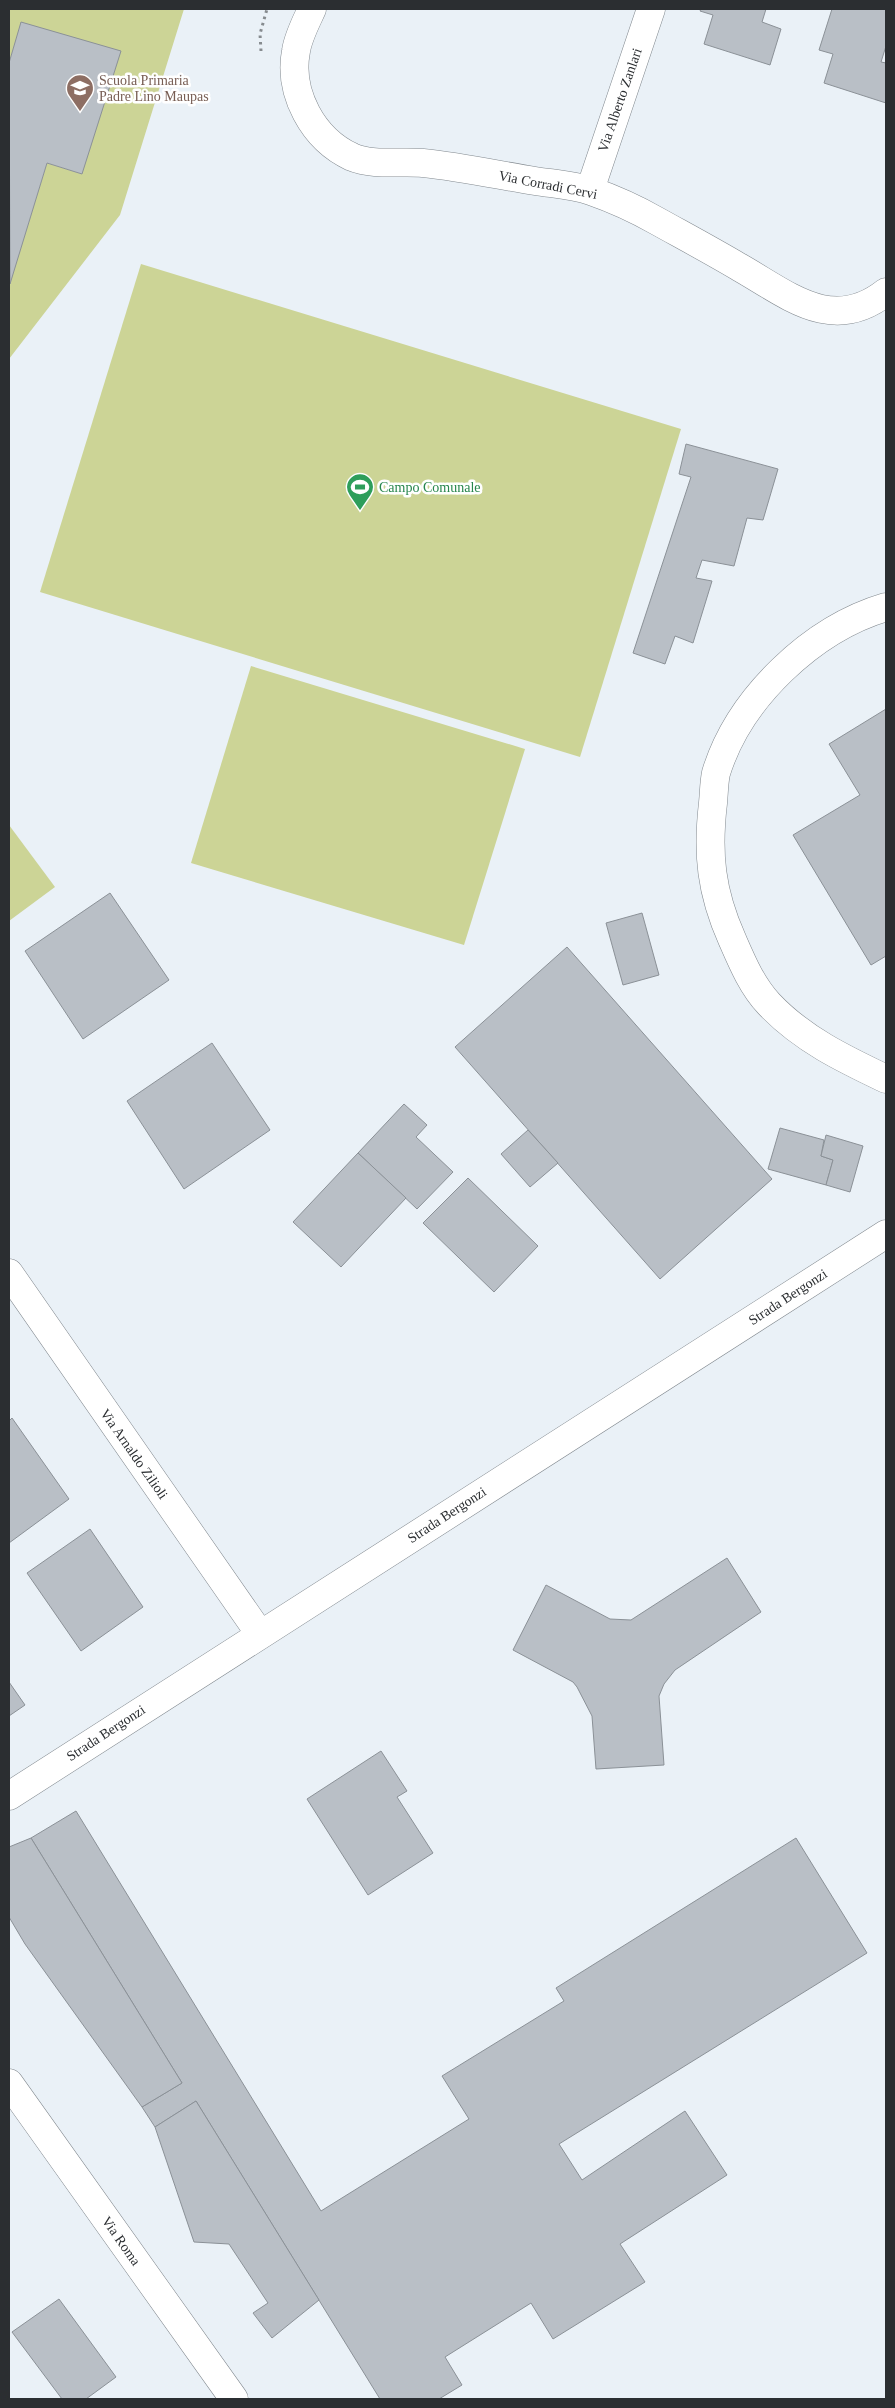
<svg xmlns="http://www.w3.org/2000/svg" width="895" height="2408" font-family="Georgia,serif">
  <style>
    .green { fill: #ccd496 }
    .building { fill: #b9bfc6; stroke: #8b9197 }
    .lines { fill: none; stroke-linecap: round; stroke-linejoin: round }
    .minor-casing { stroke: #82898f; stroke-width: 29 }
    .path { stroke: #868b8f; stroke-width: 3; stroke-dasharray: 2.5 4; stroke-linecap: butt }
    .minor { stroke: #fff; stroke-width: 28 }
    .labels { text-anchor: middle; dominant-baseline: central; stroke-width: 5; stroke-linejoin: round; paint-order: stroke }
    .education-label { font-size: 14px; fill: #785e54; stroke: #fff; text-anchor: start }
    .street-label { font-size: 14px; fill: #2b2e31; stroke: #fff }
    .leisure-label { font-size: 14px; fill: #27864d; stroke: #fff; text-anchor: start }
  </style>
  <rect width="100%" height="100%" fill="#eaf1f7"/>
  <!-- green -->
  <g class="green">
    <path d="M9 9H184L120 215 9 359V284L47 163 82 174 22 22 9 63Z"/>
    <path d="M141 264 681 429 580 757 40 592Z"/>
    <path d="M251 666 525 749 464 945 191 863Z"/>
    <path d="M9 825 55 887 9 921Z"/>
  </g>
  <!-- building -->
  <g class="building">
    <path d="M701 9H766L762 22 781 29 770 65 704 44 713 15 700 11Z"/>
    <path d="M832 9H886V46L881 62 886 63V103L824 83 833 54 819 50Z"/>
    <path d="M21 22 121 51 82 174 47 163 10 284 9 63Z"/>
    <path d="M686 444 778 469 763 520 747 518 734 566 702 560 696 578 712 581 693 643 675 636 665 664 633 653 691 477 679 474Z"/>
    <path d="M886 709V956L871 965 793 835 860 795 829 744Z"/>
    <path d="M110 893 169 980 83 1039 25 951Z"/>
    <path d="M642 913 659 975 623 985 606 923Z"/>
    <path d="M567 947 772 1179 660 1279 455 1047Z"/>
    <path d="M212 1043 270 1130 184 1189 127 1101Z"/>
    <path d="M404 1104 427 1125 416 1137 453 1172 417 1209 358 1153Z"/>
    <path d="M780 1128 824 1140 821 1156 833 1160 826 1185 768 1169Z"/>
    <path d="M528 1130 558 1163 530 1187 501 1154Z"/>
    <path d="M826 1135 863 1146 850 1192 826 1185 833 1160 821 1156Z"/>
    <path d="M358 1153 406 1198 341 1267 293 1222Z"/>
    <path d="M468 1178 538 1246 494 1292 423 1223Z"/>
    <path d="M12 1418 69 1499 9 1543V1421Z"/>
    <path d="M90 1529 143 1607 81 1651 27 1573Z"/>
    <path d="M727 1558 761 1612 675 1670 664 1684 659 1696 664 1765 596 1769 592 1716 577 1687 573 1682 513 1650 546 1585 610 1619 631 1620Z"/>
    <path d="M9 1682 25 1705 9 1716Z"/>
    <path d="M381 1751 407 1791 397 1797 433 1853 368 1895 307 1799Z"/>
    <path d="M76 1811 321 2211 469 2119 442 2076 564 2001 556 1988 796 1838 867 1953 559 2144 582 2180 685 2111 727 2175 620 2244 645 2282 553 2339 531 2303 445 2357 462 2385 439 2399H380L196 2101 155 2127 142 2107 182 2083 31 1838Z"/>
    <path d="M31 1838 182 2083 142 2107 25 1944 9 1917V1847Z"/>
    <path d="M196 2101 319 2300 272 2338 253 2313 268 2303 229 2244 194 2242 155 2127Z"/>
    <path d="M59 2299 116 2377 86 2399H62L12 2332Z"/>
  </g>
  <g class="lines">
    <!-- minor casing -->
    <g class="minor-casing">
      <g id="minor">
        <path d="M312 9C306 22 298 37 296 51 288 93 313 139 352 157 373 166 401 161 423 163 461 167 498 175 535 181 554 184 574 185 591 191 614 199 636 209 657 221 684 236 712 251 739 267 787 294 832 335 886 292"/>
        <path d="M590 190 651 9"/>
        <path d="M886 607C812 629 739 698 716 773 714 782 714 793 713 803 707 854 711 892 732 939 742 962 752 986 769 1004 802 1039 844 1059 886 1079"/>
        <path d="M9 1273 260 1634"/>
        <path d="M9 1796 886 1234"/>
        <path d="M9 2083 234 2399"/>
      </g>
    </g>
    <!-- path -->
    <path class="path" d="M261 51 260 34 267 9"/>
    <!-- minor -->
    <use href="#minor" class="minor"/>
  </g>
  <!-- icons -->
  <defs>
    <g id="school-pin" transform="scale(1.4375)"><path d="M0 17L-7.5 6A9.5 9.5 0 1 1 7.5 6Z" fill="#8d6e63" stroke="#fff"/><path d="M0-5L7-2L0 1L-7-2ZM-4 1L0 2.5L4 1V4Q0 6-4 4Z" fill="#fff"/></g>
    <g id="stadium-pin" transform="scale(1.4375)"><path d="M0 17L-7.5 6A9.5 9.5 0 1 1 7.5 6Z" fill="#2e9e5b" stroke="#fff"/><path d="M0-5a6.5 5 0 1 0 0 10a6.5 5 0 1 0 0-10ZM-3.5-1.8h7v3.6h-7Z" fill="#fff"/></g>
  </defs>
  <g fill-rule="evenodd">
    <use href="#school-pin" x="80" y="88"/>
    <use href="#stadium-pin" x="360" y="487"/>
  </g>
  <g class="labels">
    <!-- education labels -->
    <g class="education-label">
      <text x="99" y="80">Scuola Primaria<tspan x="99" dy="16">Padre Lino Maupas</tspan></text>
    </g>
    <!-- street labels -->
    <g class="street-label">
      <text transform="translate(620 100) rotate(-71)">Via Alberto Zanlari</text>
      <text transform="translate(548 185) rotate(11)">Via Corradi Cervi</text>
      <text transform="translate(788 1297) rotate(-33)">Strada Bergonzi</text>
      <text transform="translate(134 1454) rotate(55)">Via Arnaldo Zilioli</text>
      <text transform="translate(447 1515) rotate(-33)">Strada Bergonzi</text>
      <text transform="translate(106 1733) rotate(-33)">Strada Bergonzi</text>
      <text transform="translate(121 2241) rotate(55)">Via Roma</text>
    </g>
    <!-- leisure labels -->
    <g class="leisure-label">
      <text x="379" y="487">Campo Comunale</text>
    </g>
  </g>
  <!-- border -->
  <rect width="895" height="2408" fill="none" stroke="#2b2e31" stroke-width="20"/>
</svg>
